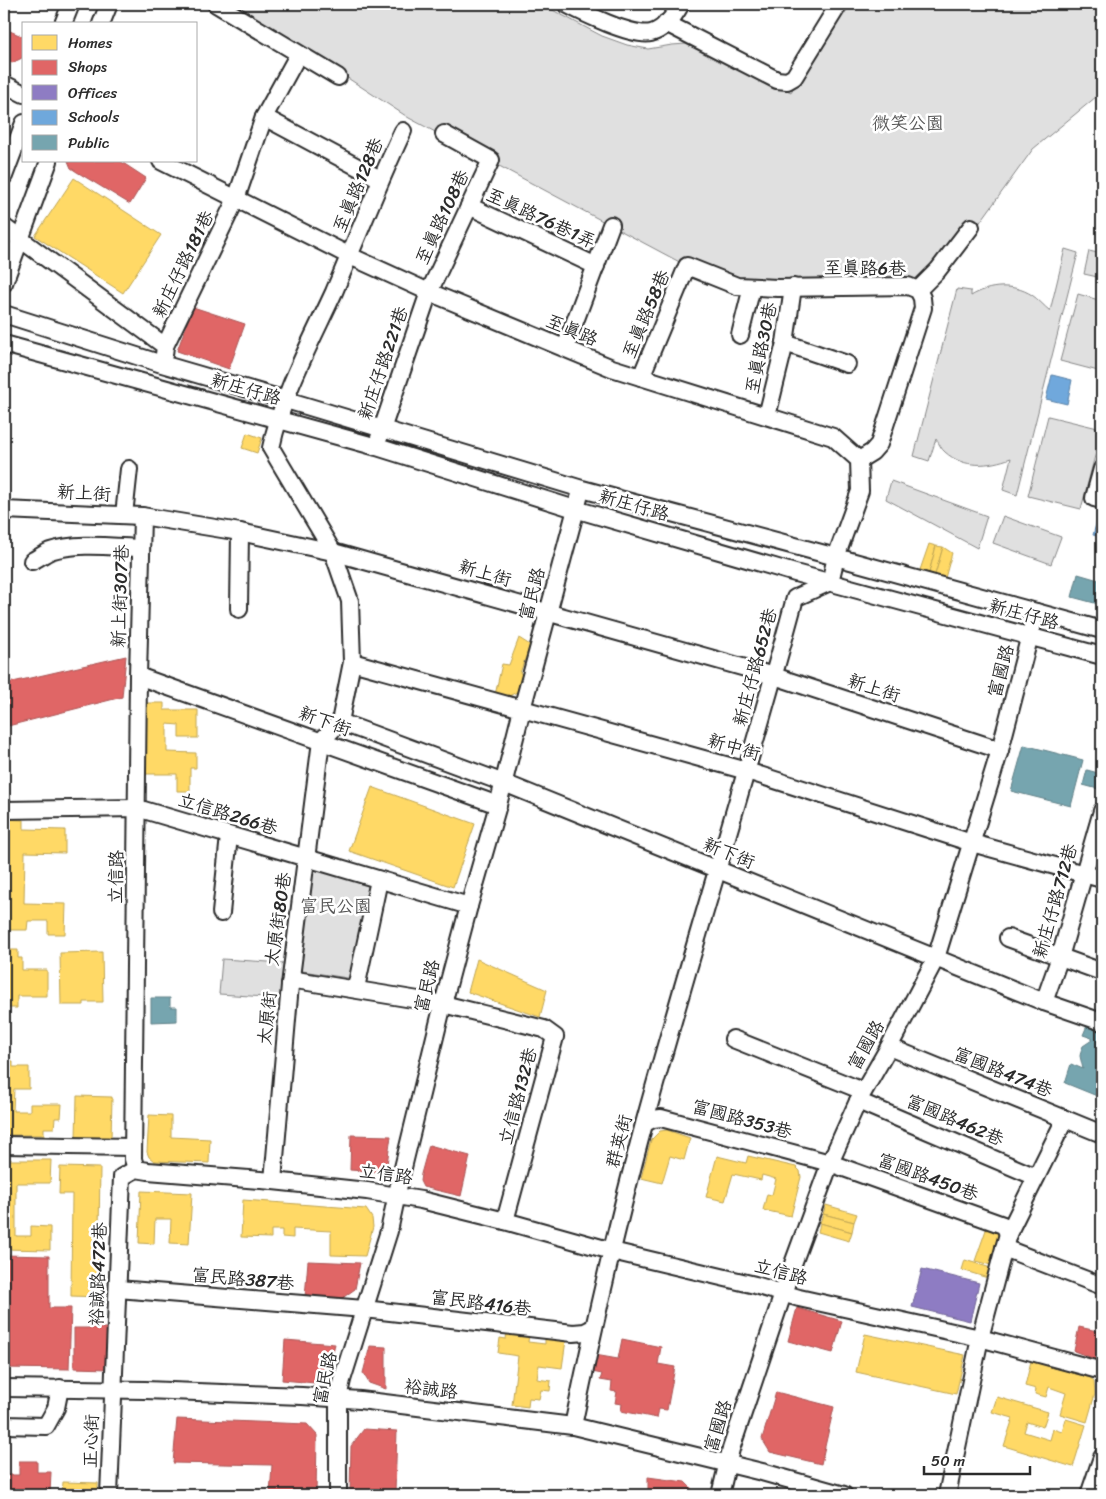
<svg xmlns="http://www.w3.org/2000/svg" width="1106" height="1499" font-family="Sriracha,'LXGW WenKai TC',sans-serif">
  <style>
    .green { fill: #e0e0e0; stroke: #868686 }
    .homes { fill: #ffd966; stroke: #bfa554 }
    .shops { fill: #e06666; stroke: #aa5454 }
    .offices { fill: #8e7cc3; stroke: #706495 }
    .schools { fill: #6fa8dc; stroke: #5b82a7 }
    .public { fill: #76a5af; stroke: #608087 }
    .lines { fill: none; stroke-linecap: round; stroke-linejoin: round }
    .minor-casing { stroke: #2b2b2b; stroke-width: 20 }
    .minor { stroke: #fff; stroke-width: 16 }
    .labels { text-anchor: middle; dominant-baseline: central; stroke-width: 5; stroke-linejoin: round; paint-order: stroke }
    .park-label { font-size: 18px; fill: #585858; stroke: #fff }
    .street-label { font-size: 18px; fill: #2b2b2b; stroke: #fff }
  </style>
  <rect width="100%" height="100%" fill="#fff"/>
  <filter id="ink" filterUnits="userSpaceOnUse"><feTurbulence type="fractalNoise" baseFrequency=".02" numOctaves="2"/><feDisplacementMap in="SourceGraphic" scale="10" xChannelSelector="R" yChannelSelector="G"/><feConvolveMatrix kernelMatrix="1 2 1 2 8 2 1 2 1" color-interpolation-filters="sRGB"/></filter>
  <g filter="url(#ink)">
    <!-- green -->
    <g class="green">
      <path d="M234 4H541L602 36 627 45 648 49 672 45 686 44 791 92 842 4H1102V92L1033 149 934 286 793 287 737 286 687 266 409 118Z"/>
      <path d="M1065 249 1078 253 1017 495 1003 490 1011 458C989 466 964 469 945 452 941 449 939 443 936 439L929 461 914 456 957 289 971 291V296C989 285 1013 283 1032 295 1038 299 1044 306 1050 311Z"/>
      <path d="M1089 251 1102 254V278L1084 274Z"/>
      <path d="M1078 294 1102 301V372L1060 361Z"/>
      <path d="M1048 416 1102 429 1081 509 1028 496Z"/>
      <path d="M891 481 987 516 977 548 886 499Z"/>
      <path d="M1003 516 1061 537 1051 564 993 543Z"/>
      <path d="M310 866 373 884 354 979 296 970Z"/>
      <path d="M222 959 284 963 281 998 219 994Z"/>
    </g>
    <!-- homes -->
    <g class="homes">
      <path d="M74 178 161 235 123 293 35 236Z"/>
      <path d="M247 433 262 438 257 453 242 448Z"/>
      <path d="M929 544 936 546 929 573 920 570Z"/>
      <path d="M936 546 943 547 935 575 929 573Z"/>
      <path d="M943 547 952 553 945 578 935 575Z"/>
      <path d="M519 638 530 645 520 673 522 674 517 692 505 698 495 695 502 664 509 665Z"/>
      <path d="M144 703H164V710H198V738H179V725L167 724V752L196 753V768H190V791H177V774H143Z"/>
      <path d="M372 787 475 824 453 887 349 851Z"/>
      <path d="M4 819 24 820V829L65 830V853L25 852 24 903 66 904 65 934H48V921H28L27 930H4Z"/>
      <path d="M4 950H18V958H22V970H47V996H17V1008H4Z"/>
      <path d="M102 952 103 1002H84V1005H61L60 953Z"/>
      <path d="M477 959 547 990 540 1017 468 992Z"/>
      <path d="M4 1060 13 1061V1067H29V1089H14L13 1111H30V1104H62L61 1118H55L54 1128H44V1135H4Z"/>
      <path d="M77 1096 112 1097 111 1139 76 1138Z"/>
      <path d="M149 1115 171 1116V1137L210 1139 209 1163 154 1161 149 1157 147 1152Z"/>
      <path d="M667 1130 690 1138 684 1160 670 1156 662 1183 641 1178 651 1140 660 1131Z"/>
      <path d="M717 1156 746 1163 748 1156 796 1167 800 1171 801 1177 791 1216 763 1210 767 1194 772 1195 776 1179 762 1175 761 1180 733 1174 725 1201 706 1197Z"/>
      <path d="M4 1160H51L50 1183H16V1236H31V1226L50 1227V1250L4 1249Z"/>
      <path d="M60 1167 100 1168 98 1297 71 1296 72 1194H59Z"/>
      <path d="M141 1191 192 1193 189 1244 170 1243 171 1219H155L154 1244 139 1243Z"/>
      <path d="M243 1200 366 1209 372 1218 373 1227 365 1256 331 1255V1231L293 1229V1238L282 1237V1230H271V1238L241 1237Z"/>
      <path d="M826 1205 857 1214 854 1222 823 1214Z"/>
      <path d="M823 1214 854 1222 852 1232 820 1223Z"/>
      <path d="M820 1223 852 1232 849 1241 818 1232Z"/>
      <path d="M987 1227 999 1231 1003 1238 995 1266 975 1261Z"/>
      <path d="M965 1260 994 1269 991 1279 962 1270Z"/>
      <path d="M507 1331 529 1334 528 1342 545 1344V1337L566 1340 562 1368 539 1365 537 1379 551 1381 550 1391 541 1390 539 1399 529 1398 528 1407 512 1405 518 1356 498 1353 500 1338 506 1339Z"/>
      <path d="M865 1334 965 1355 956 1394 856 1372Z"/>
      <path d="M1031 1361 1091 1378 1094 1382 1095 1394 1087 1422 1060 1414 1066 1393 1049 1387 1046 1397 1035 1394 1036 1389 1025 1386Z"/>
      <path d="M997 1397 1048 1412 1043 1427 1027 1422 1024 1432 1050 1440 1053 1429 1062 1432 1066 1419 1086 1425 1073 1467 1004 1446 1013 1418 992 1412Z"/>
      <path d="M63 1482 98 1483V1495H62Z"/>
    </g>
    <!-- shops -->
    <g class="shops">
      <path d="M5 29 24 37V54L22 58 12 63 4 59V34Z"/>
      <path d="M68 161H120L146 178 130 204 77 172 71 168Z"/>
      <path d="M193 307 245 324 229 369 177 351Z"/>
      <path d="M126 656 122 697 4 727V684Z"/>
      <path d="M351 1135 391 1136 387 1164 383 1170 376 1172 350 1170Z"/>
      <path d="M429 1145 470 1156 461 1196 423 1187 420 1181 421 1174Z"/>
      <path d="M4 1255 49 1256V1308H71L69 1369 4 1368Z"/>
      <path d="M308 1261 360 1263 355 1289 341 1299 305 1297Z"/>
      <path d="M797 1308 842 1321 833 1353 788 1341Z"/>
      <path d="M1079 1327 1102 1332V1357L1095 1359 1074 1351Z"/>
      <path d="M74 1328H109V1369L74 1368Z"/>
      <path d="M622 1339 661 1347 658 1364 675 1367 667 1410 659 1409 657 1418 621 1411 622 1404 615 1403 617 1392 611 1391 612 1382 600 1380 602 1374 592 1372 595 1355 618 1359Z"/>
      <path d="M285 1340 335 1344 326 1378 315 1383 282 1380Z"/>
      <path d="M370 1346 386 1347V1389L369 1383 363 1373Z"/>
      <path d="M776 1392 834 1407 821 1464 770 1452 762 1439Z"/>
      <path d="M177 1419 307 1424 317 1435 316 1495H270L272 1465 173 1463Z"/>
      <path d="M364 1429 397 1431 395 1492 350 1490 351 1446Z"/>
      <path d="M19 1461H37V1472H51L50 1495H4V1475H19Z"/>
      <path d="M648 1477 685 1482 691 1488 693 1495H648Z"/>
      <path d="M181 1493 260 1495H181Z"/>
    </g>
    <!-- offices -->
    <path class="offices" d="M922 1269 979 1283 970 1321 912 1307Z"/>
    <!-- schools -->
    <g class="schools">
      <path d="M1052 375 1072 380 1067 404 1046 399Z"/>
      <path d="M1100 510 1102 511V537L1093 535Z"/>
    </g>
    <!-- public -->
    <g class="public">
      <path d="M1078 574 1102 581V605L1072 597Z"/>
      <path d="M1024 745 1083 760 1071 806 1011 791Z"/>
      <path d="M1087 770 1102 774 1098 789 1083 785Z"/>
      <path d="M151 998H170V1007H177V1021L151 1022Z"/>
      <path d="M1089 1021 1102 1026V1098L1065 1083 1071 1064 1083 1069 1080 1056 1081 1051 1083 1046 1092 1040V1038L1083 1035Z"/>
    </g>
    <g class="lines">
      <!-- minor casing -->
      <g class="minor-casing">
        <g id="minor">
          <path d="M216 4 338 77"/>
          <path d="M566 4C583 13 632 37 651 33 664 30 675 15 681 4"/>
          <path d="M666 23 777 80 787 81 794 77 839 4"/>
          <path d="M63 24 71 4"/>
          <path d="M101 24 109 4"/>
          <path d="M4 84 24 94"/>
          <path d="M264 117 380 179"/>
          <path d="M161 161 350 256 429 292 612 368 833 437 859 460 860 491 836 557 830 582 795 598C748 774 692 948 644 1124 617 1224 594 1324 573 1426"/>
          <path d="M4 176 24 123"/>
          <path d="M469 206 596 266"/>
          <path d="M4 227 165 346 164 355"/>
          <path d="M4 283 49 161"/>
          <path d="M918 290 938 270 971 227"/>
          <path d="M4 314 162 364 303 405 582 489 836 557 1102 630"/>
          <path d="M740 335 752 287"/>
          <path d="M785 343 847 364"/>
          <path d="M4 344 377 447 575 509 795 573 1102 656"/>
          <path d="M165 346 236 199 264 117 298 55"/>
          <path d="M565 348 611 225"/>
          <path d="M641 377 687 266 737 286 778 288 908 286 918 290 922 298 923 308 879 444 872 452 859 460"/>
          <path d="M767 416 785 343 793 287"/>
          <path d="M379 438 429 292 491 160 444 134"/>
          <path d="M1102 469 1094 498 1102 500"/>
          <path d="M4 510 142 516 240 532 333 552 774 676 1000 750"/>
          <path d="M124 515 129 469"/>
          <path d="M142 516 138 676 133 1159 136 1169 148 1171 273 1181 367 1191 421 1200 505 1221 612 1251 755 1285 799 1298 980 1338 1102 1371"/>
          <path d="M32 561C38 558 44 554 50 551 78 542 112 547 141 548"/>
          <path d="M239 609 240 532"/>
          <path d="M352 662 747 771 972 843 1102 879"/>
          <path d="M138 676 498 805"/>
          <path d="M340 722 504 783 1044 1002 1102 1022"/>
          <path d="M4 810 137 808 469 906"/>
          <path d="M221 913 229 836"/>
          <path d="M1008 938 1102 972"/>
          <path d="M290 985 321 741 340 722 352 662 350 601 333 552 271 448C282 395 311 342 334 292 357 238 378 184 403 131"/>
          <path d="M356 988 379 880"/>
          <path d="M1044 1002 1060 957 1102 811"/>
          <path d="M733 1039 863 1091"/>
          <path d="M889 1047 1102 1134"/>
          <path d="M858 1101 1036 1177"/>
          <path d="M645 1123 653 1119 661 1118 830 1163 1003 1225 1006 1229 1008 1234"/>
          <path d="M4 1145 133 1147"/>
          <path d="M273 1181 290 985 296 980 443 1004 544 1029 555 1037 505 1221"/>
          <path d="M1004 1248 1102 1286"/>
          <path d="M118 1289 364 1309 573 1333 585 1332 593 1328"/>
          <path d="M4 1388 145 1390 302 1396 360 1400 573 1426 762 1472 844 1495"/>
          <path d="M4 1425 46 1426 56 1408 60 1388"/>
          <path d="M109 1495 122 1177 136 1169"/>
          <path d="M338 1495V1398L342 1380 389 1231 400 1180 443 1004 469 906 498 805 522 709 579 498"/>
          <path d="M720 1495 731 1449 739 1425 794 1261 830 1163 858 1101 889 1047 936 958 1000 750 1036 612"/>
          <path d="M947 1495 980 1338 1004 1248 1008 1234 1065 1119"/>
          <path d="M1089 1495 1102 1457"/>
        </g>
      </g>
      <!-- minor -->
      <use href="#minor" class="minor"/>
    </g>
  </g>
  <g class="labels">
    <!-- park labels -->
    <g class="park-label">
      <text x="908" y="123">微笑公園</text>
      <text x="336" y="906">富民公園</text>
    </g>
    <!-- street labels -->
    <g class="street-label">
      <text transform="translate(358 185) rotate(-67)">至真路128巷</text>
      <text transform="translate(442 217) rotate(-65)">至真路108巷</text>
      <text transform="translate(541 218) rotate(25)">至真路76巷1弄</text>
      <text transform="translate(183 264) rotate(-64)">新庄仔路181巷</text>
      <text transform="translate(865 268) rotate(1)">至真路6巷</text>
      <text transform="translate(646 314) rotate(-67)">至真路58巷</text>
      <text transform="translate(572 330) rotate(23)">至真路</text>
      <text transform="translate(761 348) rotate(-78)">至真路30巷</text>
      <text transform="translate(383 363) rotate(-71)">新庄仔路221巷</text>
      <text transform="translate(246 389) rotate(16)">新庄仔路</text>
      <text transform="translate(84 493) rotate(3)">新上街</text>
      <text transform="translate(634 505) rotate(16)">新庄仔路</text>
      <text transform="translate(485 573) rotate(16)">新上街</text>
      <text transform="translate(532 594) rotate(-75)">富民路</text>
      <text transform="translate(120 596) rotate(-88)">新上街307巷</text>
      <text transform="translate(1024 614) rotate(15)">新庄仔路</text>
      <text transform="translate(755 667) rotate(-75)">新庄仔路652巷</text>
      <text transform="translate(1001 671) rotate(-75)">富國路</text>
      <text transform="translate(874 688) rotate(18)">新上街</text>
      <text transform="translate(325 721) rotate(20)">新下街</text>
      <text transform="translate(734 747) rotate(16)">新中街</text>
      <text transform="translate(228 814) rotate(17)">立信路266巷</text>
      <text transform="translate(729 853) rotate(22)">新下街</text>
      <text transform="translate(116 877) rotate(-89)">立信路</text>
      <text transform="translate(1055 901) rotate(-74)">新庄仔路712巷</text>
      <text transform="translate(278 919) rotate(-82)">太原街80巷</text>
      <text transform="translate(427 986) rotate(-76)">富民路</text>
      <text transform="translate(267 1018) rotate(-84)">太原街</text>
      <text transform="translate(866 1045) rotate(-60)">富國路</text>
      <text transform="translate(1003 1072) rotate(22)">富國路474巷</text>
      <text transform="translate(518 1096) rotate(-75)">立信路132巷</text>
      <text transform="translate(742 1119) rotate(15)">富國路353巷</text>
      <text transform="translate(955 1120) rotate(23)">富國路462巷</text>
      <text transform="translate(619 1141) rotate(-75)">群英街</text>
      <text transform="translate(386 1174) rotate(8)">立信路</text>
      <text transform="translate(928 1177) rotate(20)">富國路450巷</text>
      <text transform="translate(781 1272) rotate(15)">立信路</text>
      <text transform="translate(98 1274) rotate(-88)">裕誠路472巷</text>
      <text transform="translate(243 1279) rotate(5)">富民路387巷</text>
      <text transform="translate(481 1303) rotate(7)">富民路416巷</text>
      <text transform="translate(325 1378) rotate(-78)">富民路</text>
      <text transform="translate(431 1389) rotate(7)">裕誠路</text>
      <text transform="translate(718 1426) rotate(-73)">富國路</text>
      <text transform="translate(91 1441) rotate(-88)">正心街</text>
    </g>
  </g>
  <!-- margin -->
  <rect width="1106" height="1499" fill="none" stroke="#fff" stroke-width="20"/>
  <rect x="10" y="10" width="1086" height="1479" fill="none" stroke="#2b2b2b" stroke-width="2" filter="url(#ink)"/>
  <!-- legend -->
  <rect x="22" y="22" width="175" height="140" fill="#ffffff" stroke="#aaaaaa"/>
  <rect x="32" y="35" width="25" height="15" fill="#ffd966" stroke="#aaaaaa"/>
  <text x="68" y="48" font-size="15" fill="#2b2b2b">Homes</text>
  <rect x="32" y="60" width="25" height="15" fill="#e06666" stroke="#aaaaaa"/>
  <text x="68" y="72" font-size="15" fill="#2b2b2b">Shops</text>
  <rect x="32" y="85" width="25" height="15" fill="#8e7cc3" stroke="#aaaaaa"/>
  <text x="68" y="98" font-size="15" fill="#2b2b2b">Offices</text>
  <rect x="32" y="110" width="25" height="15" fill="#6fa8dc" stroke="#aaaaaa"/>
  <text x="68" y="122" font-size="15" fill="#2b2b2b">Schools</text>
  <rect x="32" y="135" width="25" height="15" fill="#76a5af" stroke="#aaaaaa"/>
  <text x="68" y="148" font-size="15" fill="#2b2b2b">Public</text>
  <!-- scale -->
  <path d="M924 1466v8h106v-8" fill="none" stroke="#2b2b2b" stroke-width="2.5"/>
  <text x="931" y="1466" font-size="15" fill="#2b2b2b" stroke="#ffffff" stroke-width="4" paint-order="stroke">50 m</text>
</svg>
